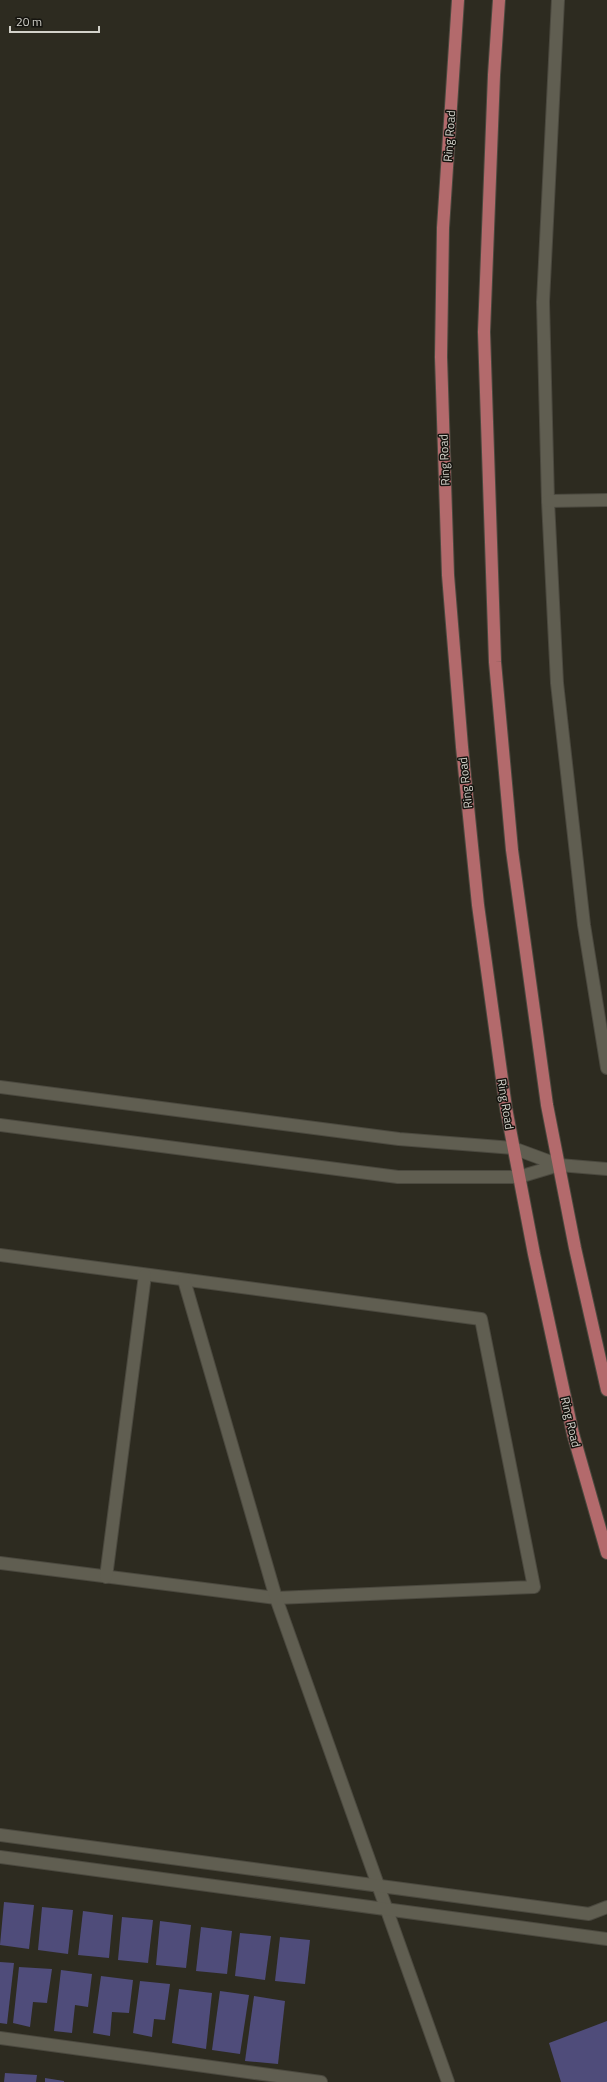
<svg xmlns="http://www.w3.org/2000/svg" width="607" height="2082" font-family="'Titillium Web',sans-serif">
  <style>
    .building { fill: #4f4c7a }
    .lines { fill: none; stroke-linecap: round; stroke-linejoin: round }
    .minor-casing { stroke: #4b493f; stroke-width: 14 }
    .trunk-casing { stroke: #4b493f; stroke-width: 14 }
    .minor { stroke: #605e51; stroke-width: 12 }
    .trunk { stroke: #b36a6c; stroke-width: 12 }
    .labels { text-anchor: middle; dominant-baseline: central; stroke-width: 3; stroke-linejoin: round; paint-order: stroke }
    .street-label { font-size: 12px; fill: #d3d2ca; stroke: #15140f }
  </style>
  <rect width="100%" height="100%" fill="#2d2b20"/>
  <!-- building -->
  <g class="building">
    <path d="M4 1902 34 1905 29 1949 0 1945Z"/>
    <path d="M42 1907 73 1910 68 1954 38 1950Z"/>
    <path d="M83 1911 113 1915 109 1958 78 1955Z"/>
    <path d="M122 1917 153 1920 148 1963 118 1960Z"/>
    <path d="M160 1921 191 1925 186 1968 156 1965Z"/>
    <path d="M201 1927 232 1931 227 1974 196 1971Z"/>
    <path d="M240 1933 271 1936 265 1980 235 1976Z"/>
    <path d="M280 1937 310 1940 305 1984 275 1981Z"/>
    <path d="M0 1962 14 1963 7 2024 0 2023Z"/>
    <path d="M19 1967 52 1969 47 2003 33 2002 30 2027 13 2023Z"/>
    <path d="M61 1970 92 1974 88 2007 75 2005 72 2033 54 2031Z"/>
    <path d="M101 1976 133 1980 129 2013 112 2012 110 2036 93 2033Z"/>
    <path d="M140 1981 170 1984 165 2020 154 2019 152 2037 133 2033Z"/>
    <path d="M179 1989 212 1993 206 2049 172 2043Z"/>
    <path d="M220 1991 249 1995 240 2054 212 2050Z"/>
    <path d="M254 1996 285 2001 278 2064 245 2061Z"/>
    <path d="M607 2021V2082H561L549 2043Z"/>
    <path d="M5 2073 37 2075 36 2082H4Z"/>
    <path d="M45 2078 64 2081V2082H45Z"/>
  </g>
  <g class="lines">
    <!-- minor casing -->
    <g class="minor-casing">
      <g id="minor">
        <path d="M558 0 543 302 548 501 557 683 584 925 607 1068"/>
        <path d="M548 501 607 500"/>
        <path d="M0 1087 399 1139 513 1148 559 1165 519 1177H398L0 1125"/>
        <path d="M559 1165 607 1169"/>
        <path d="M0 1255 481 1319 534 1587 276 1598 0 1563"/>
        <path d="M184 1280 276 1598 448 2082"/>
        <path d="M106 1577 145 1275"/>
        <path d="M0 1835 589 1914 607 1907"/>
        <path d="M0 1857 607 1939"/>
        <path d="M0 2038 321 2082"/>
      </g>
    </g>
    <!-- trunk casing -->
    <g class="trunk-casing">
      <g id="trunk">
        <path d="M458 0 443 228 441 357 448 575 462 747 478 905 506 1108 534 1254 573 1434 607 1553"/>
        <path d="M499 0 494 75 484 332 495 662 512 850 547 1105 575 1248 607 1390"/>
      </g>
    </g>
    <!-- minor -->
    <use href="#minor" class="minor"/>
    <!-- trunk -->
    <use href="#trunk" class="trunk"/>
  </g>
  <g class="labels">
    <!-- street labels -->
    <g class="street-label">
      <text transform="translate(449 136) rotate(-86)">Ring Road</text>
      <text transform="translate(444 460) rotate(-92)">Ring Road</text>
      <text transform="translate(465 783) rotate(-96)">Ring Road</text>
      <text transform="translate(506 1104) rotate(81)">Ring Road</text>
      <text transform="translate(571 1422) rotate(77)">Ring Road</text>
    </g>
  </g>
  <!-- scale -->
  <path d="M10 26v6h89v-6" fill="none" stroke="#d3d2ca" stroke-width="2"/>
  <text x="16" y="26" font-size="12" fill="#d3d2ca" stroke="#15140f" stroke-width="3" paint-order="stroke">20 m</text>
</svg>
